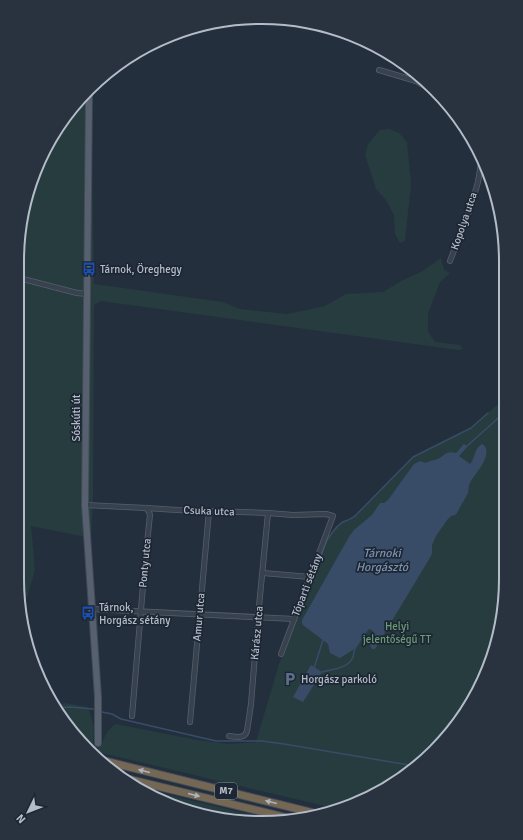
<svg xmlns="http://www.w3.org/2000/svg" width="523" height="840" font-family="Signika,sans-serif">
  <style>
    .green { fill: #263c3f }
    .water { fill: #394c67 }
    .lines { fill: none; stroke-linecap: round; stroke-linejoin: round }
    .stream { stroke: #394c67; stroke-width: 1.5 }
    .major-tunnel { stroke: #3a4453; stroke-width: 6; stroke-dasharray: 6 3; stroke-linecap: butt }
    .minor-casing { stroke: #565f6c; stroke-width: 6 }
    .major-casing { stroke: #414a57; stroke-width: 8 }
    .highway-casing { stroke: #434c59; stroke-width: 9 }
    .minor { stroke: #38414e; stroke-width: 4.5 }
    .major { stroke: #56606e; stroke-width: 6 }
    .highway { stroke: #746855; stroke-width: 7 }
    .oneway { fill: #aeb4bd }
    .labels { text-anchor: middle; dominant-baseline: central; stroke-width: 3.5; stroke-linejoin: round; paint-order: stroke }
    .shield { fill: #1d2633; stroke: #878f9c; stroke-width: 1 }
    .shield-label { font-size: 10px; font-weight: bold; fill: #b4bcc9 }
    .street-label { font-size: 11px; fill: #b4bcc9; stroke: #1d2633 }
    .poi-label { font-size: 11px; fill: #b4bcc9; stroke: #1d2633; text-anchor: start }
    .park-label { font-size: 11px; fill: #6b9a76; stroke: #1d2633 }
    .water-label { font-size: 12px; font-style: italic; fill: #7c92b1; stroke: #1d2633 }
    .rim { fill: none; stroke: #b4bcc9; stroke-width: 2 }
  </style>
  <rect width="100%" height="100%" fill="#242f3e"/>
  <!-- green -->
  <g class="green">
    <path d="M91 92 94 284 223 302 240 309 287 314 325 306 346 294 383 292 403 280 421 272 441 258 444 270 450 273 440 282 428 314V332L435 342 460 345 463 349 458 350 101 301 94 305 93 503 91 538 31 526 35 570 27 597 20 598 17 578 19 230 36 168 68 112Z"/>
    <path d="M389 129 399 133 407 142 411 184 405 241 400 243 395 234 394 215 386 200 376 189 365 155 368 144 380 130Z"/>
    <path d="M505 398 504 610 487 672 455 728 397 782 337 809 93 751 58 715 54 705 66 703 88 707 94 727 93 743 101 745C106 735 106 730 116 724L197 740 229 744 256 742 279 664 327 540C332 533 336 527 343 522 348 520 352 519 356 515L413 457 471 428Z"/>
    <path d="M143 789 273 820 246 822 183 810Z"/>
  </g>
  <!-- water -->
  <g class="water">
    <path d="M464 444 467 446V447L459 456 470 464C476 457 473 450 482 444 495 452 476 473 471 481 468 485 469 489 468 493 465 500 460 506 457 513L455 515 451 516 447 520 436 536 432 545V553L431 556 378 644 375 649H372L369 643 373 635V631L370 629 368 630 356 648 340 658 330 653 328 644 303 625 302 624V620L350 535 355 529 372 515 380 503H384L388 500 414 464 420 461 426 463C430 461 430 461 435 460 444 458 444 450 456 453Z"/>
    <path d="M311 665 322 672 303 702 293 697Z"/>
  </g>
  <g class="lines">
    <!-- stream -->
    <g class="stream">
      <path d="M467 446 505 412"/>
      <path d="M298 615 327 540C332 533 336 526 343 522 348 520 352 519 356 515L413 457 471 428 488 413"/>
      <path d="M314 668 323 640"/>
      <path d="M322 672C332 669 348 669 353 657 354 654 354 651 355 648"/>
      <path d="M55 708 70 707 93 709"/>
      <path d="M102 712 112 714 121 719 216 741H262L284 744 415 766"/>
    </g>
    <!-- major-tunnel -->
    <path class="major-tunnel" d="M97 756 98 743"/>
    <!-- minor casing -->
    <g class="minor-casing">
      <g id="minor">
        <path d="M379 70 416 81 435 92"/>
        <path d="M450 261 470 209 478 182 482 157"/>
        <path d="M19 278 77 293 87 294"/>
        <path d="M85 505 146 508 177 510 268 513 293 515 326 514 333 516 281 654"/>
        <path d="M263 573 310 577"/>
        <path d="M91 609 294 619"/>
        <path d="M132 716 145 562 150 515 149 512 146 508"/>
        <path d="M190 722 209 511"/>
        <path d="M229 736C236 737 245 739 247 731L251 704 258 617 268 513"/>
      </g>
    </g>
    <!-- major casing -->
    <g class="major-casing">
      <path id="major" d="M89 94 85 505 98 697V743"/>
    </g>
    <!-- highway casing -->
    <g class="highway-casing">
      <g id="highway">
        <path d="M101 760 322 815"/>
        <path d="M124 778 288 818"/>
      </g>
    </g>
    <!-- minor -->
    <use href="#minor" class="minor"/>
    <!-- major -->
    <use href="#major" class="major"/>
    <!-- highway -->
    <use href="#highway" class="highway"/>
  </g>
  <!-- one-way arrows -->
  <defs><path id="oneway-solid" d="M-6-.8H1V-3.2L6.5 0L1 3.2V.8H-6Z"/></defs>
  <g class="oneway">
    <use href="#oneway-solid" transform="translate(144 771) rotate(-166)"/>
    <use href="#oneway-solid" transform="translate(194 795) rotate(14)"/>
    <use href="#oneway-solid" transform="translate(271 802) rotate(-166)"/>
  </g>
  <!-- icons -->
  <defs>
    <g id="bus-bare" transform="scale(1.08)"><path d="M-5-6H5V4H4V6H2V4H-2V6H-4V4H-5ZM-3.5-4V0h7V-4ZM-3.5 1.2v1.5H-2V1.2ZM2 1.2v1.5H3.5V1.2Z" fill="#1a4fb4" stroke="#1d2633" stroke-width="2.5" paint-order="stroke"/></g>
    <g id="parking-bare" transform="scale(1.08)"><path d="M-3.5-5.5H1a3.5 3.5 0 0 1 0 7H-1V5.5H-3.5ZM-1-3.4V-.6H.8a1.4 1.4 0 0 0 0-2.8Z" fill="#5c6f8a" stroke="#1d2633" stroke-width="2.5" paint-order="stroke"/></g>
  </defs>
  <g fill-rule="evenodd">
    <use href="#bus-bare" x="89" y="269"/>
    <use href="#bus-bare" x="88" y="613"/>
    <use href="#parking-bare" x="290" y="679"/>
  </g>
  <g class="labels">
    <!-- shield labels -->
    <rect class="shield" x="215" y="783" width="22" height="16" rx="3"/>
    <g class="shield-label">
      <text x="226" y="791">M7</text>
    </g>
    <!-- street labels -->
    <g class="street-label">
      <text transform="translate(464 221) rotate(-71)">Kopolya utca</text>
      <text transform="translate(76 418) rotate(-90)">Sóskúti út</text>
      <text transform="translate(209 511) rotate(2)">Csuka utca</text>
      <text transform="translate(145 563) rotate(-85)">Ponty utca</text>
      <text transform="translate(307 585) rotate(-69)">Tóparti sétány</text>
      <text transform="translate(199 617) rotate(-85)">Amur utca</text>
      <text transform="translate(257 633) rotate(-85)">Kárász utca</text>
    </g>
    <!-- poi labels -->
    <g class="poi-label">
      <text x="100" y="269">Tárnok, Öreghegy</text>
      <text x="99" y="607">Tárnok,<tspan x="99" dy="13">Horgász sétány</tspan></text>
      <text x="301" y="679">Horgász parkoló</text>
    </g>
    <!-- park labels -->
    <g class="park-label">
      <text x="397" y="626">Helyi<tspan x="397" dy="13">jelentőségű TT</tspan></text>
    </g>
    <!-- water labels -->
    <g class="water-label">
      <text x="382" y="553">Tárnoki<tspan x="382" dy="14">Horgásztó</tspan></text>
    </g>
  </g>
  <!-- crop -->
  <path d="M0 0H523V840H0ZM261 24H262A237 237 0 0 1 499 261V579A237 237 0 0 1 262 816H261A237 237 0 0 1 24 579V261A237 237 0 0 1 261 24Z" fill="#29323f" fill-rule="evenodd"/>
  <path class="rim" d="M261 24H262A237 237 0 0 1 499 261V579A237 237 0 0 1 262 816H261A237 237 0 0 1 24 579V261A237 237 0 0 1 261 24Z"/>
  <!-- north arrow -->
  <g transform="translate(28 812) rotate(227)" stroke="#1d2633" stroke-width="3" paint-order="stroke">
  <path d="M0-3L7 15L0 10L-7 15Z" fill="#b4bcc9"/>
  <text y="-6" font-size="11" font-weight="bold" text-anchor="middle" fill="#b4bcc9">N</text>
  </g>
</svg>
